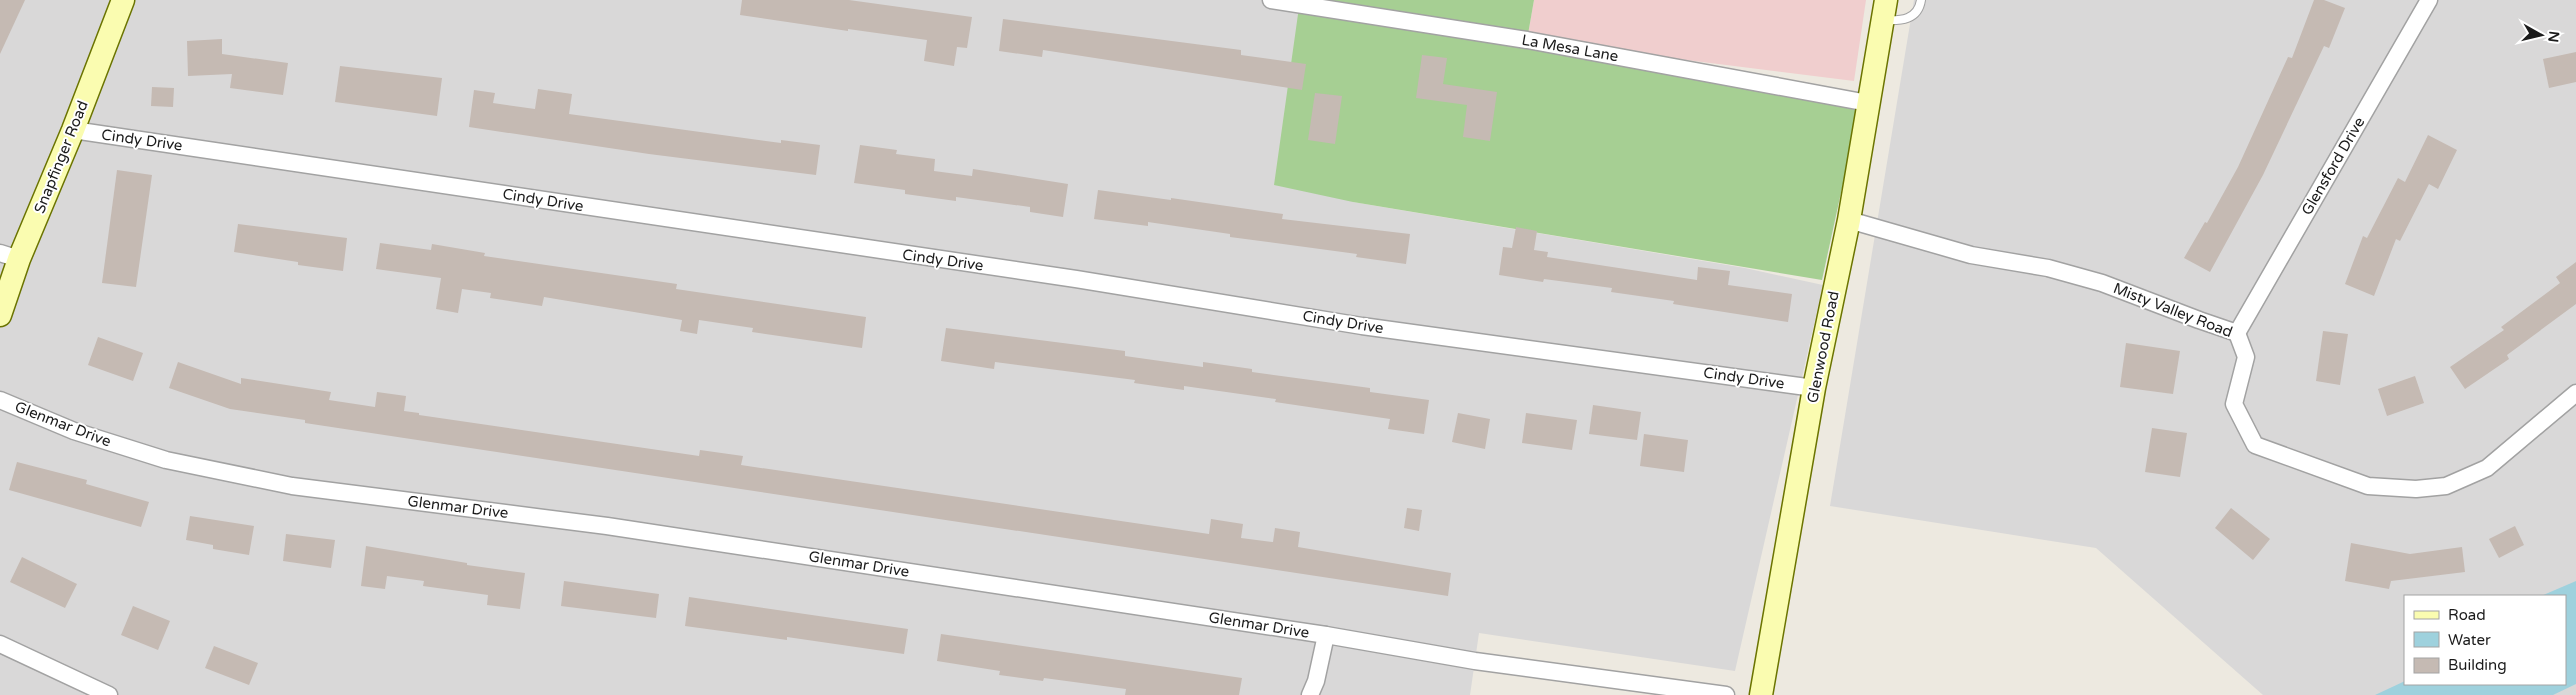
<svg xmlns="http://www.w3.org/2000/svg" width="2576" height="695" font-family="'Varela Round',sans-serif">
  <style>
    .residential { fill: #d9d8d8; fill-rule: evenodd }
    .commercial { fill: #f0cece }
    .forest { fill: #a6cf93 }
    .water { fill: #9ed1dd }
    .building { fill: #c5bab3 }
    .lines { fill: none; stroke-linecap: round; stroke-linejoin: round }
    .lane-casing { stroke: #a2a2a2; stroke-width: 10 }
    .street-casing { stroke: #a2a2a2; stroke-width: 19 }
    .secondary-casing { stroke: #6b7401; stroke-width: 25 }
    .lane { stroke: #fff; stroke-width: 8 }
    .street { stroke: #fff; stroke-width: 16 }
    .secondary { stroke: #fafcb0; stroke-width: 22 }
    .labels { text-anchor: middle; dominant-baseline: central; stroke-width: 4; stroke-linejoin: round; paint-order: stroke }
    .street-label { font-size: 15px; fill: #1b1b1b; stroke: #fff }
  </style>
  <rect width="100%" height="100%" fill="#ede9e0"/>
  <!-- residential -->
  <g class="residential">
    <path d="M0 0H1300L1353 202 1745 268 1823 285 1735 671 1479 633 1470 695H0Z"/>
    <path d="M1914 0H2576V695H2263L2096 548 1830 506ZM2405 596H2565V684H2405Z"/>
  </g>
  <!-- commercial -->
  <path class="commercial" d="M1534 0H1866L1854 81 1527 40Z"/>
  <!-- forest -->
  <path class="forest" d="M1300 0H1534L1527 40 1860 105 1822 280 1353 202 1274 185Z"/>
  <!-- water -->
  <path class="water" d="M2576 581V684L2553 695H2375L2405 681V684H2565V596H2541Z"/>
  <!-- building -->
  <g class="building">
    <path d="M0 0H25L0 54Z"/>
    <path d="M742 0H849L972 17 967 48 957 47 954 66 924 61 927 40 848 29V31L740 15Z"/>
    <path d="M2314 0H2324L2345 8 2329 48 2324 46 2263 175 2210 272 2184 258 2205 222 2207 223 2238 167 2288 57 2292 58Z"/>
    <path d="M1003 19 1241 50V55L1306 64 1302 90 1043 50 1042 57 999 51Z"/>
    <path d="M222 39V54L288 63 283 95 230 88 232 74 188 76 187 41Z"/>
    <path d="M2576 52V82L2549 88 2543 59Z"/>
    <path d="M1422 55 1447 58 1443 84 1497 92 1490 141 1463 137 1467 105 1416 98Z"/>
    <path d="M340 66 442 78 437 116 335 102Z"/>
    <path d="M152 87 174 88 173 107 151 106Z"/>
    <path d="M538 89 572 94 569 114 781 143V140L820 145 816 175 649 154 469 127 474 90 495 93 493 103 535 109Z"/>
    <path d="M1315 93 1342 96 1335 144 1308 140Z"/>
    <path d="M2428 135 2457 150 2438 189 2429 184 2400 241 2396 239 2374 296 2345 284 2363 236 2367 238 2398 178 2405 182Z"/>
    <path d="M860 145 897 150 896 154 935 159 934 171 972 176 973 169 1068 184 1063 217 1030 212V207L956 197V201L905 194V190L854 183Z"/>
    <path d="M117 170 152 175 136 287 102 283Z"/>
    <path d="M1098 190 1171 200V198L1283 214 1282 219 1410 234 1406 264 1356 257 1357 254 1230 237V234L1148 222V226L1094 219Z"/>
    <path d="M238 224 347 238 343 271 298 265V262L234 252Z"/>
    <path d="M1516 227 1537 231 1534 250 1548 252 1547 257 1697 280 1698 267 1730 271 1728 285 1792 294 1788 322 1673 304 1674 301 1611 292 1612 288 1544 279 1543 282 1499 275 1503 247 1512 248Z"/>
    <path d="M380 243 431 250 432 244 485 253 484 256 677 284 676 289 866 317 862 348 752 332 753 328 699 320 697 334 680 331 682 320 544 297 542 306 490 298 491 293 462 289 458 313 436 309 441 278 376 269Z"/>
    <path d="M2576 262V304L2507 355 2509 359 2465 389 2450 367 2504 330 2501 327 2560 283 2556 277Z"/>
    <path d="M946 328 1125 351V356L1203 367V362L1252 369V372L1370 388V392L1429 400 1424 434 1388 429 1390 419 1275 402 1276 399 1184 386V390L1134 383 1135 380 995 362 994 369 941 361Z"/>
    <path d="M2323 331 2348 334 2340 385 2316 381Z"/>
    <path d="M98 337 143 353 133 381 88 365Z"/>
    <path d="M2126 343 2180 351 2173 394 2120 387Z"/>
    <path d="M178 362 241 384V378L331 392 329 400 375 407 377 392 406 396 404 411 419 413V415L699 456 700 450 743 456 741 465 1209 534 1211 519 1243 524 1241 538 1273 542 1275 528 1300 532 1298 547 1451 573 1448 596 305 423V420L230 409 169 388Z"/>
    <path d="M2415 376 2424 403 2387 416 2378 389Z"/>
    <path d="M1593 405 1641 412 1637 440 1589 434Z"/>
    <path d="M1458 413 1490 419 1485 449 1452 442Z"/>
    <path d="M1526 413 1577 420 1572 450 1522 443Z"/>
    <path d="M2152 428 2187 433 2180 477 2145 472Z"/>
    <path d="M1644 434 1688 440 1684 472 1640 466Z"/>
    <path d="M17 462 87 480 86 484 149 502 141 527 9 490Z"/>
    <path d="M1407 508 1422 510 1419 531 1404 528Z"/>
    <path d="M2231 508 2270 539 2253 560 2215 528Z"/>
    <path d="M190 516 254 526 249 555 213 549V545L186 540Z"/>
    <path d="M2515 526 2524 545 2499 558 2489 539Z"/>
    <path d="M286 534 335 540 331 568 283 561Z"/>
    <path d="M2351 543 2410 554 2462 547 2465 572 2391 581 2389 589 2345 581Z"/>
    <path d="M366 546 467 563V565L525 573 520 609 487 605 488 595 423 586 424 581 387 576 385 589 361 586Z"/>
    <path d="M22 557 77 584 65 608 10 582Z"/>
    <path d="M564 581 659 594 656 618 561 606Z"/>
    <path d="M689 597 908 629 904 654 787 637V640L685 626Z"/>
    <path d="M133 606 170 621 158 650 121 635Z"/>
    <path d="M941 634 1242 678 1239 695H1125L1126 689 1044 678 1043 681 999 675 1000 671 937 661Z"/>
    <path d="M214 646 258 663 249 685 205 668Z"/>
  </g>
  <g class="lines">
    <!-- lane casing -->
    <g class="lane-casing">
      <path id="lane" d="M1884 20C1901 21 1918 20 1921 0"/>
    </g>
    <!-- street casing -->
    <g class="street-casing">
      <g id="street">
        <path d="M1271 0 1527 40 1868 103"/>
        <path d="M73 130 1076 279 1362 326 1814 388"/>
        <path d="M1849 220 1971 255 2048 268 2102 283 2199 320 2237 333"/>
        <path d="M0 253 19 259"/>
        <path d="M2237 333 2246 357 2234 404 2255 445 2368 486 2416 489 2446 486 2487 468 2576 393"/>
        <path d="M2237 333 2429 0"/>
        <path d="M0 400 74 431 166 460 292 486 607 526 1326 635 1475 661 1726 695"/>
        <path d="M0 644 109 695"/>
        <path d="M1310 695 1316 681 1326 635"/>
      </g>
    </g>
    <!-- secondary casing -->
    <g class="secondary-casing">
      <g id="secondary">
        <path d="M0 315 19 259 73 130 123 0"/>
        <path d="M1761 695 1814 388 1849 220 1886 0"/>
      </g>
    </g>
    <!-- lane -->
    <use href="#lane" class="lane"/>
    <!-- street -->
    <use href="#street" class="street"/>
    <!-- secondary -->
    <use href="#secondary" class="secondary"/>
  </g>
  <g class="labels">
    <!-- street labels -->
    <g class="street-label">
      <text transform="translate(1570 48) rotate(10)">La Mesa Lane</text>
      <text transform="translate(142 140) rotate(8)">Cindy Drive</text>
      <text transform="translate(61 157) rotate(-68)">Snapfinger Road</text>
      <text transform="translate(2333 166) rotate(-60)">Glensford Drive</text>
      <text transform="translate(543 200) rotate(9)">Cindy Drive</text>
      <text transform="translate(943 260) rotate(8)">Cindy Drive</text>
      <text transform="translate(2173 310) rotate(21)">Misty Valley Road</text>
      <text transform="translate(1343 322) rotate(9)">Cindy Drive</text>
      <text transform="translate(1823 347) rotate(-79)">Glenwood Road</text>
      <text transform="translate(1744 378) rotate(8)">Cindy Drive</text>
      <text transform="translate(63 424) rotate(21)">Glenmar Drive</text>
      <text transform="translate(458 507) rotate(7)">Glenmar Drive</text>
      <text transform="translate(859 564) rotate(9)">Glenmar Drive</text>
      <text transform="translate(1259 625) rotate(9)">Glenmar Drive</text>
    </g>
  </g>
  <!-- legend -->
  <rect x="2404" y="595" width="162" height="90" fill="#ffffff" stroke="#a4a4a4"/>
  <rect x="2414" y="611" width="25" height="8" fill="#fafcb0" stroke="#a4a4a4"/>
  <text x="2448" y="620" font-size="15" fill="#1b1b1b">Road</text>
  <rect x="2414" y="632" width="25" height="15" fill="#9ed1dd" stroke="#a4a4a4"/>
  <text x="2448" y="645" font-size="15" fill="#1b1b1b">Water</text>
  <rect x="2414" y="658" width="25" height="15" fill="#c5bab3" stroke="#a4a4a4"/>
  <text x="2448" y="670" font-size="15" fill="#1b1b1b">Building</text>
  <!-- north arrow -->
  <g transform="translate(2541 35) rotate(98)" stroke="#ffffff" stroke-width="4" paint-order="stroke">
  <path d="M0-4L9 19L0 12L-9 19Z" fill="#1b1b1b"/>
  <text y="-8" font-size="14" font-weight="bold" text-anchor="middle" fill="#1b1b1b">N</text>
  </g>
</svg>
